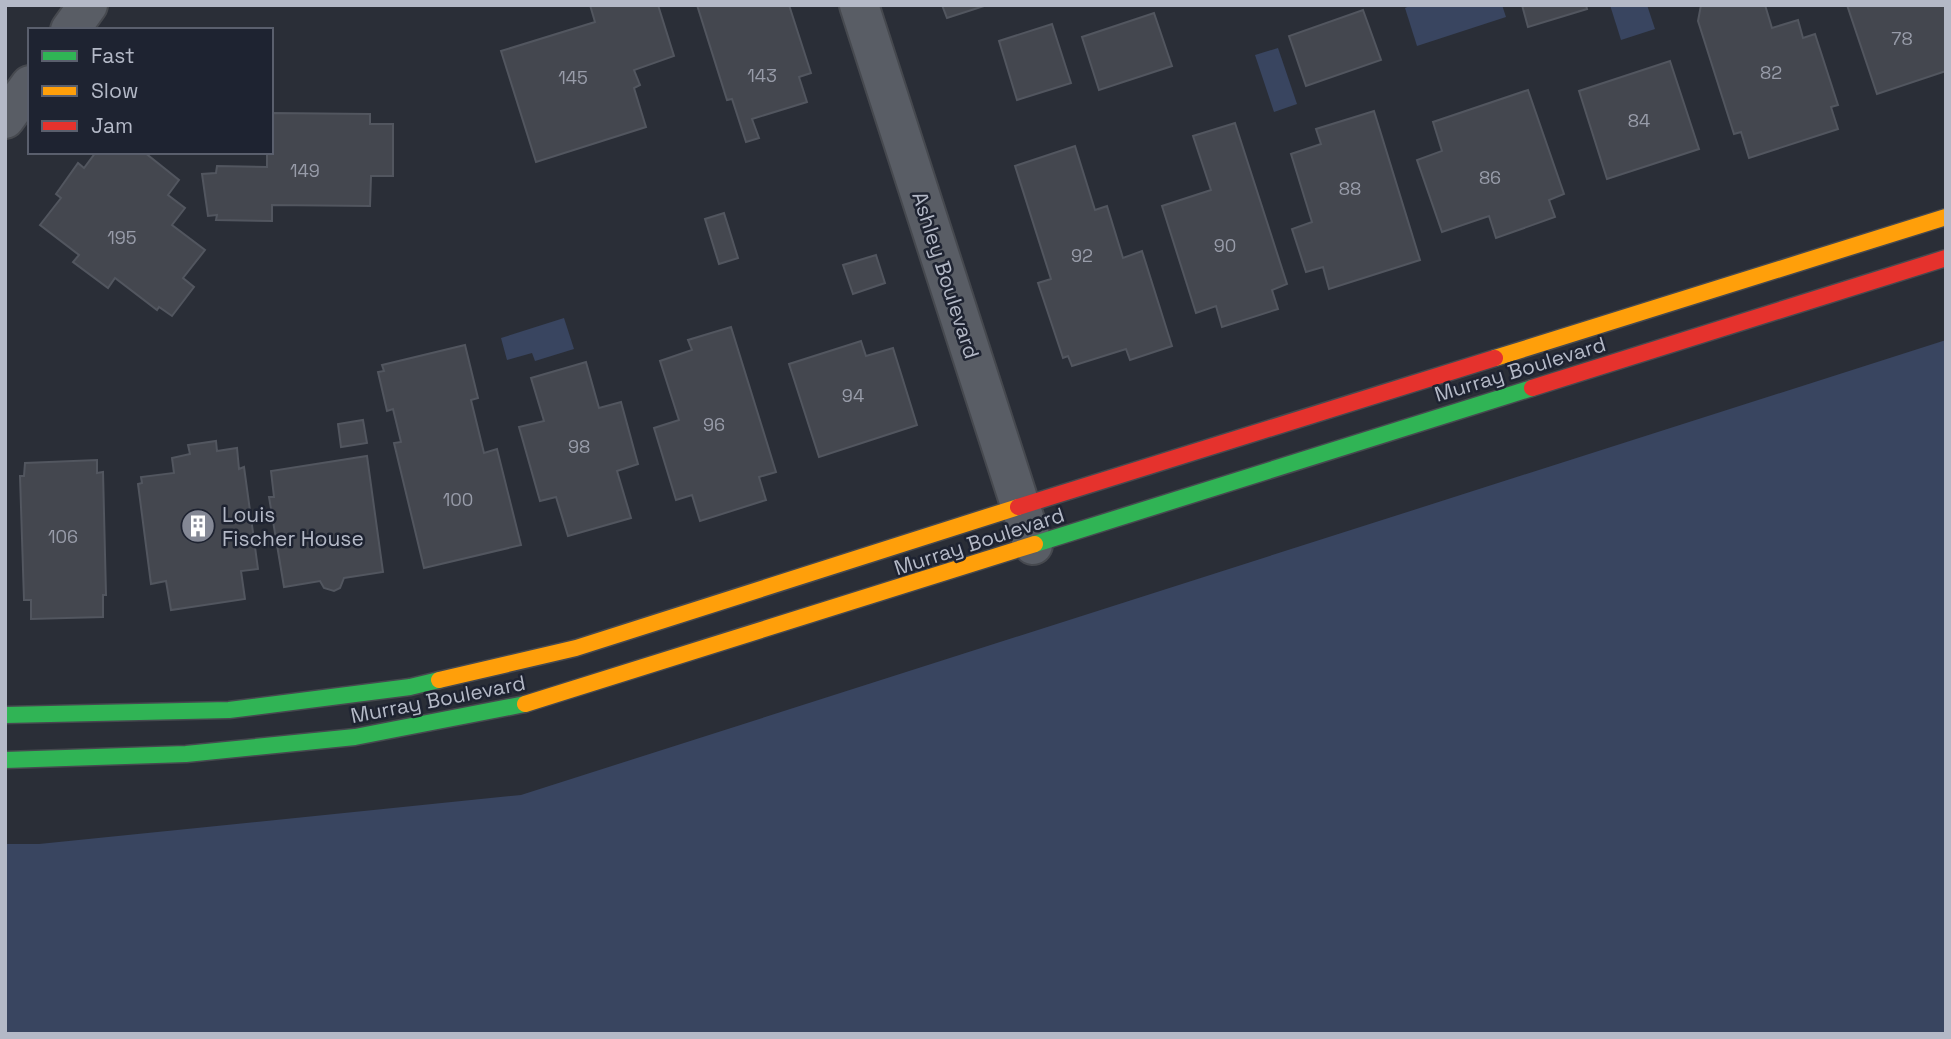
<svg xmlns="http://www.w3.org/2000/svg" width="1951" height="1039" font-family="'Space Grotesk',sans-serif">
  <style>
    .water { fill: #394560 }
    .building { fill: #44474f; stroke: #52565f; stroke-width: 2 }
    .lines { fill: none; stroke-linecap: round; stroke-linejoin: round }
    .street-casing { stroke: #46494f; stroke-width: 42 }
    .fast-casing { stroke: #46494f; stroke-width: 19 }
    .slow-casing { stroke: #46494f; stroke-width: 19 }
    .jam-casing { stroke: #46494f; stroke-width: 19 }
    .street { stroke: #595d65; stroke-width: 38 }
    .fast { stroke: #30b455; stroke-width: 16 }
    .slow { stroke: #ff9f0a; stroke-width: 16 }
    .jam { stroke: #e5322d; stroke-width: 16 }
    .labels { text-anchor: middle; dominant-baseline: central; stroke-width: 5; stroke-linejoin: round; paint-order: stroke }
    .number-label { font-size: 18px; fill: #989ca9 }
    .street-label { font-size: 21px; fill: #b4b9c7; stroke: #1e2331 }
    .poi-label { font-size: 21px; fill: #b4b9c7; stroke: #1e2331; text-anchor: start }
  </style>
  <rect width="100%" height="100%" fill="#2a2e37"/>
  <!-- water -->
  <g class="water">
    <path d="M1412 5H1502L1506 17 1417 46 1405 8Z"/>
    <path d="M1610 5H1647L1655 29 1621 40Z"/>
    <path d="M1278 48 1297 104 1274 112 1255 55Z"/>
    <path d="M564 318 574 349 535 361 532 353 507 360 501 338Z"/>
    <path d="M1946 340V1034H5V844H39L521 795Z"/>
  </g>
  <!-- building -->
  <g class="building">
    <path d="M590 5H658L674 56 634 70 640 85 634 88 646 127 536 162 501 51 595 22Z"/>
    <path d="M697 5H789L811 73 799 77 807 102 752 119 759 138 746 142 732 99 727 100Z"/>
    <path d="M942 5H987L947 18Z"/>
    <path d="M1522 5H1586L1587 9 1528 27Z"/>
    <path d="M1701 5H1765L1772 28 1798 20 1803 38 1815 34 1838 105 1831 107 1838 129 1749 158 1741 132 1734 134 1698 21Z"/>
    <path d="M1847 5H1946V71L1877 94Z"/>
    <path d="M1363 10 1381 60 1306 86 1289 36Z"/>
    <path d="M1154 13 1172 66 1099 90 1082 37Z"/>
    <path d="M1052 24 1071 83 1017 100 999 41Z"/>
    <path d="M1670 61 1699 149 1607 179 1579 91Z"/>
    <path d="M1528 90 1564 194 1549 200 1555 217 1496 238 1489 216 1442 232 1417 160 1442 151 1433 122Z"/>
    <path d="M1374 111 1420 260 1329 289 1323 267 1306 272 1292 229 1312 222 1291 154 1321 144 1316 129Z"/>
    <path d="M271 113 370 114V124H393V176H371L370 206 272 205V221L216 220 217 215 208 216 202 174 216 173 217 166 267 167V152H271Z"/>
    <path d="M1235 123 1287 284 1272 290 1278 309 1222 327 1216 306 1196 313 1162 206 1211 190 1193 136Z"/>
    <path d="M1075 146 1095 210 1107 206 1123 258 1142 251 1172 346 1130 360 1126 349 1072 366 1068 356 1063 358 1038 283 1051 279 1015 166Z"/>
    <path d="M96 152H144L179 180 168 195 185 208 172 225 205 250 183 278 194 287 172 316 159 307 157 310 115 278 108 288 73 262 79 255 40 225 61 198 56 194 78 163 84 168Z"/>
    <path d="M724 213 738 258 719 264 705 219Z"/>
    <path d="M876 255 885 283 853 294 843 265Z"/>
    <path d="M731 327 776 472 759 477 766 500 700 521 692 495 676 500 654 428 679 420 660 361 692 350 688 340Z"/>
    <path d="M861 341 866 356 893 348 917 425 819 457 789 364Z"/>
    <path d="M465 345 478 398 471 400 484 453 497 449 521 545 424 568 394 443 401 442 393 409 387 411 378 372 384 371 382 365Z"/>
    <path d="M586 362 599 408 621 402 638 464 617 471 631 518 568 536 556 497 540 501 519 427 544 421 531 378Z"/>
    <path d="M363 420 367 443 341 447 338 424Z"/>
    <path d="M216 441 217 451 237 448 239 469 244 467 258 569 241 571 245 599 171 610 166 581 151 584 138 484 142 483 141 477 174 473 172 458 190 454 188 445Z"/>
    <path d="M367 456 383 572 344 578 340 588 334 591 324 588 320 581 284 587 269 497H274L271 471Z"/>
    <path d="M97 460V473L103 472 106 595H103V617L31 619V600H24L20 476H24L25 463Z"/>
  </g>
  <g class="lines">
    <!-- street casing -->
    <g class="street-casing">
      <g id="street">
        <path d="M859 5 1033 545"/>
        <path d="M70 30 88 5"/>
        <path d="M5 119 30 85"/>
      </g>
    </g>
    <!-- fast casing -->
    <g class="fast-casing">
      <g id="fast">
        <path d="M1035 544 1532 388"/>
        <path d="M5 715 229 710 410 687 439 680"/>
        <path d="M5 760 186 754 355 737 525 704"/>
      </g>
    </g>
    <!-- slow casing -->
    <g class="slow-casing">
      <g id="slow">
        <path d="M1495 358 1946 217"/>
        <path d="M439 680 576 648 1018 507"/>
        <path d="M525 704 1035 544"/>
      </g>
    </g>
    <!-- jam casing -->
    <g class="jam-casing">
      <g id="jam">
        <path d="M1532 388 1946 258"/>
        <path d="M1018 507 1495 358"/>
      </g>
    </g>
    <!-- street -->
    <use href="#street" class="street"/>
    <!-- fast -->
    <use href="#fast" class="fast"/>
    <!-- slow -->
    <use href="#slow" class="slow"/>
    <!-- jam -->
    <use href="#jam" class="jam"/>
  </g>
  <!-- icons -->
  <defs>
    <g id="building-disc" transform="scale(1.75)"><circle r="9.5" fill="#848895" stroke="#1e2331"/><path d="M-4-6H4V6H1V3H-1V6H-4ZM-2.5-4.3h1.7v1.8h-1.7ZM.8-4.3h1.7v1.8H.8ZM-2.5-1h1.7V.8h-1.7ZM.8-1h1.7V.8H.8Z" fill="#fff"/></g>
  </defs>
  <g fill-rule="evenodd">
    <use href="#building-disc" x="198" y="526"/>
  </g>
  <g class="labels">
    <!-- number labels -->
    <g class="number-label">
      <text x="1902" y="38">78</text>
      <text x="1771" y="72">82</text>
      <text x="762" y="75">143</text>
      <text x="573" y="77">145</text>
      <text x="1639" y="120">84</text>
      <text x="305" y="170">149</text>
      <text x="1490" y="177">86</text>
      <text x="1350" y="188">88</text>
      <text x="122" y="237">195</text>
      <text x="1225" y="245">90</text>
      <text x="1082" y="255">92</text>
      <text x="853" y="395">94</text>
      <text x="714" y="424">96</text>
      <text x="579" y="446">98</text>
      <text x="458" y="499">100</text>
      <text x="63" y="536">106</text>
    </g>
    <!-- street labels -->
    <g class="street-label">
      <text transform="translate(946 275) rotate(72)">Ashley Boulevard</text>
      <text transform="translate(1520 369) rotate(-17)">Murray Boulevard</text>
      <text transform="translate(979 541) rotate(-18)">Murray Boulevard</text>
      <text transform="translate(438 699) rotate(-11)">Murray Boulevard</text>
    </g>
    <!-- poi labels -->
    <g class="poi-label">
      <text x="222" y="514">Louis<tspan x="222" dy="24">Fischer House</tspan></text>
    </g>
  </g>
  <!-- border -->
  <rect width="1951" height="1039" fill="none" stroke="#b4b9c7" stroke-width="14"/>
  <!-- legend -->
  <rect x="28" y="28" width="245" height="126" fill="#1e2331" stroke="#5a5f6d" stroke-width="2"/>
  <rect x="42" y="51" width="35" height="10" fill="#30b455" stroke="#5a5f6d" stroke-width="2"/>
  <text x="91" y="63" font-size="21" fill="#b4b9c7">Fast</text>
  <rect x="42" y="86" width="35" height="10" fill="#ff9f0a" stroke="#5a5f6d" stroke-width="2"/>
  <text x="91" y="98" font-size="21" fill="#b4b9c7">Slow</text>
  <rect x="42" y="121" width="35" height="10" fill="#e5322d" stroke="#5a5f6d" stroke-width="2"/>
  <text x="91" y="133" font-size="21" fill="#b4b9c7">Jam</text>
</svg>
